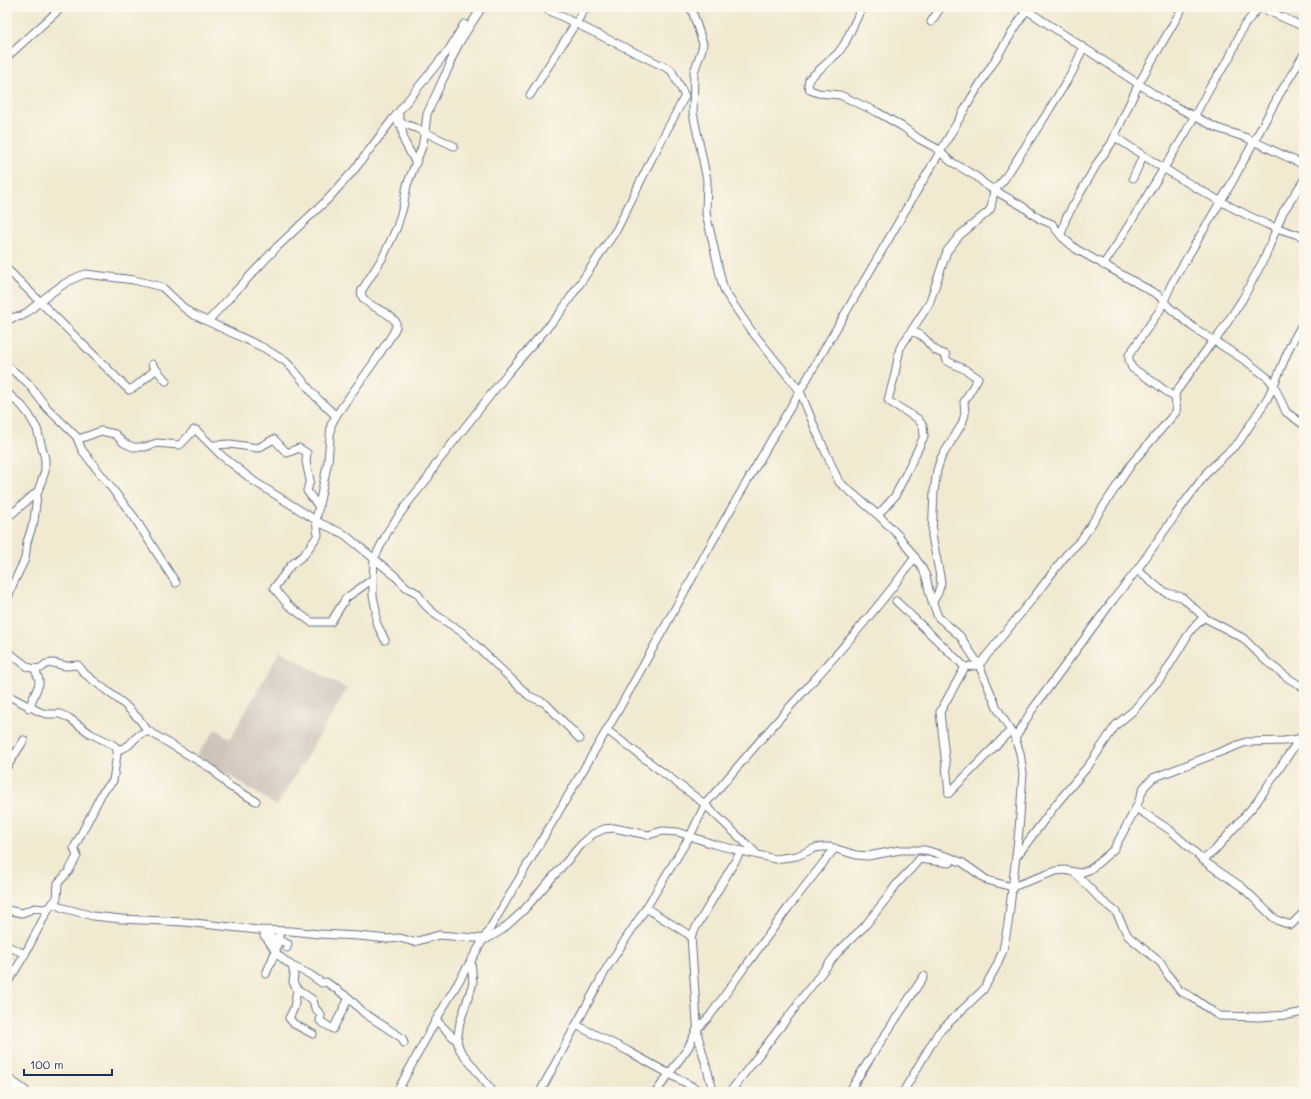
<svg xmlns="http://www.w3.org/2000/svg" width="1311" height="1099" font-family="Mali,sans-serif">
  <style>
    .industrial { fill: #cec1ba }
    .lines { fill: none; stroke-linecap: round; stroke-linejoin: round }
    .street-casing { stroke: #667086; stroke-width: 9 }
    .secondary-casing { stroke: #667086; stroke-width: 12 }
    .street { stroke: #fff; stroke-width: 7 }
    .secondary { stroke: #fff; stroke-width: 10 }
  </style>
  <rect width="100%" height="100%" fill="#fbf7ec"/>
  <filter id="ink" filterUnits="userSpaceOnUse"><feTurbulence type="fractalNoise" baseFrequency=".025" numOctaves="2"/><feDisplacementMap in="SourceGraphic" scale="8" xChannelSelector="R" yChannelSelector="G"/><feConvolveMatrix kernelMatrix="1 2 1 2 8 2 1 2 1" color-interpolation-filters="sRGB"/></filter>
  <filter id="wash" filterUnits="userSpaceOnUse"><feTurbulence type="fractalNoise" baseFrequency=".012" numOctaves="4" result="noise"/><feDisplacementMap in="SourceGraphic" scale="16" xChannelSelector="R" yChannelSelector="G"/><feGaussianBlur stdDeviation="0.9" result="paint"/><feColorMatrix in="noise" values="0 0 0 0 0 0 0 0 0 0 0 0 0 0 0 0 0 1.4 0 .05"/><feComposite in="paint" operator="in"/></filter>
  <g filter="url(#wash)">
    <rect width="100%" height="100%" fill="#f1e9d0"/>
    <!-- industrial -->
    <path class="industrial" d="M280 651 347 689 277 806 197 755 216 729 230 739Z"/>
  </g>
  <g filter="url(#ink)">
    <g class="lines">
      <!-- street casing -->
      <g class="street-casing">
        <g id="street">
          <path d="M691 7 703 44 702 49 694 72 693 113 707 180 706 213 708 222 722 283 725 292 750 329 800 391 815 428 839 482 878 515 899 536 921 566 926 576 930 595 938 617 960 636 979 665 997 708 1015 738 1020 753 1023 773 1019 830 1008 924 1003 950 996 967 983 990 938 1033 903 1092"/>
          <path d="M862 7 845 43 838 53 809 79 808 85 810 90 818 93 840 95 877 112 903 127 919 139 936 148 950 161 977 177 986 185 994 190 1022 206 1040 219 1052 224 1062 237 1076 249 1158 295 1170 308 1194 328 1246 361 1268 378 1274 385 1286 412 1304 425"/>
          <path d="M1022 7 1163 100 1217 128 1247 138 1304 165"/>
          <path d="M1259 7 1304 27"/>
          <path d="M931 22 941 7"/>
          <path d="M7 57 62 7"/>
          <path d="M530 95 586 7"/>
          <path d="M398 113 401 123 416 128 454 146"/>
          <path d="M398 123H401L404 141 416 163"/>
          <path d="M1115 137C1163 169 1213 200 1266 224 1279 229 1292 233 1304 237"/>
          <path d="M1133 178 1143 156"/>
          <path d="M1061 235 1066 218 1098 162 1111 144 1139 83 1183 7"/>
          <path d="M1103 265 1116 246 1185 134 1210 87 1229 59 1243 27 1259 7"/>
          <path d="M7 269 129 390 135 387 154 371V368L152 364 166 381"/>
          <path d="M7 321 14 317 22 316C41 302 63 280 86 274L134 280 162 287 184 308 192 314 264 348 285 361 294 370 315 396 336 416"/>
          <path d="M208 321 277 247 328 199 355 169 392 120 450 48 464 24"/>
          <path d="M911 332C924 333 926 342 934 349 937 352 942 353 946 355V358L947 361 966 370 978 378 964 402 965 414 962 424 941 458 937 470 934 492 932 536 940 576 941 583 938 593 932 603"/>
          <path d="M7 366 27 382 47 408 79 439 101 431 115 434 124 443 133 447H145L157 443 179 445 181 444 194 430H196L222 456 255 482 322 524 344 534 394 575 406 587 417 593 426 606 436 615 462 632 529 696 545 703 580 739"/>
          <path d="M7 393 22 406 29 415 37 429 45 459V471L37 494 34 521 27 542 25 559 12 586 7 602"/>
          <path d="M1175 398 1155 383 1132 368 1129 360V355L1160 310 1172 283 1231 184 1279 95 1304 54"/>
          <path d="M77 438 82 450 134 517 176 583"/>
          <path d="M214 445 230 444 258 448 274 439 287 453 299 448 307 453 306 462 310 480 307 491 319 507"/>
          <path d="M878 515 895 496 918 449 924 436 923 426 918 419 890 402 888 400 894 378 900 348 929 304 947 251 960 235 988 212 991 208 994 190 1003 181 1046 115 1073 71 1083 48"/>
          <path d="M7 518 37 492"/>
          <path d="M1137 570 1160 589 1167 593 1182 597 1205 618 1243 638 1266 661 1288 678 1304 688"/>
          <path d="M373 579 374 559 388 531 410 500 428 478 436 464 507 374 560 313 617 229 652 158 685 96 671 70 542 7"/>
          <path d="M896 601 965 667"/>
          <path d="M385 640 376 622V610L373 596V579L346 598 331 622H311L288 605 274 588 291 565 304 555 318 535 316 520 328 461 331 425 337 414 372 365 392 335 396 327V322C386 309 372 309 364 299 361 296 361 293 362 290L383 257 397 227 403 207 407 185 422 147 425 131 427 114 443 79 449 67 451 60 459 43 482 7"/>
          <path d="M7 651 28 667 35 669 41 668 46 664 53 663 66 666 78 665 85 674 124 704 139 719 148 731"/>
          <path d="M7 695 40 712 47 714H60L69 718 91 734 112 744 117 748V754L113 781 102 793 74 848 77 856 69 871 58 883 57 898 49 908 25 954 7 984"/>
          <path d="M29 708 39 684V680L35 669"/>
          <path d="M608 731 702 802 755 852"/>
          <path d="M1015 738 1032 710 1113 600 1137 570 1179 510 1208 471 1239 442 1267 399 1274 385 1290 346 1304 321"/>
          <path d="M117 750C121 749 127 747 130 744 136 738 140 731 150 732L212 769 229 786 256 801"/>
          <path d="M7 767 24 740"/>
          <path d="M949 793 940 712 965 667 979 665 1034 597 1066 555 1081 540 1132 463 1176 412C1178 405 1173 399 1176 392L1210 345 1217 338 1242 300 1265 257 1283 212 1304 180"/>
          <path d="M949 793 1011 730"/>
          <path d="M707 802C737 768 766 733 796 700 837 654 879 608 915 557"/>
          <path d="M1136 808 1170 830 1208 864 1242 887 1274 918 1279 921 1291 925 1304 912"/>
          <path d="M1017 856 1057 803 1089 765 1116 725 1134 710 1152 688 1163 676 1191 630 1204 617"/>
          <path d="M1203 860 1215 850 1256 803 1304 732"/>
          <path d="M1075 873 1101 900 1116 912 1128 936 1161 963 1168 975 1180 991 1192 997 1216 1014 1220 1016 1259 1017 1288 1015 1304 1012"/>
          <path d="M53 903 63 908 93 916 121 919 185 922 258 930 291 931 319 934 359 936 388 939 400 938 414 942 439 935 487 939 502 930 523 911 581 845 593 834 604 829 614 828 648 835 662 831 678 832 713 844 775 859 797 856 815 848 822 847H830L856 855 868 856 900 850H925L949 857 963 863 987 880 1012 887 1056 871 1064 870 1080 873 1089 870 1097 864 1114 849 1136 808 1144 787 1153 778 1246 742 1284 741 1298 739"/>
          <path d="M646 908 690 836 705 805"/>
          <path d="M7 910 22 913 35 908 43 909 49 908"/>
          <path d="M264 936 274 938 288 944 287 948"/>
          <path d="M691 936 741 851"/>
          <path d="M266 937 278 955 292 966 294 975 293 982 297 989 294 1008 289 1018 294 1024 313 1034"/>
          <path d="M7 946 25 954"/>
          <path d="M471 960 473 983 460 1022 457 1041 460 1050 493 1092"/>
          <path d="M748 963 788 908 835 848"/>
          <path d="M292 966 309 974 322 983 326 982 349 998 364 1013 402 1038 404 1043"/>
          <path d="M266 974 276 950 280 931"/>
          <path d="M297 989 313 1000 315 1008 321 1015 320 1021 333 1029 349 998"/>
          <path d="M798 1003 838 952 852 938 864 927 890 894C897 880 911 872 919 859L950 863 952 859"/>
          <path d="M436 1020 457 1041"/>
          <path d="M576 1025 608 966 646 908 691 936 698 1036 712 1087 711 1092"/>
          <path d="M874 1052 924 976"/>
          <path d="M397 1092 436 1020 615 716 724 521 905 211 940 152 972 97 1028 7"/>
          <path d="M540 1092 576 1025 628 1051 702 1092"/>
          <path d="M656 1092 688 1048 697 1029 709 1017 744 968"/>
          <path d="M730 1092 795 1008"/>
          <path d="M849 1092 871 1057"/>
        </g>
      </g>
      <!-- secondary casing -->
      <g class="secondary-casing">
        <path id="secondary" d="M7 1079 25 1092"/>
      </g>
      <!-- street -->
      <use href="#street" class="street"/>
      <!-- secondary -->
      <use href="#secondary" class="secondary"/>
    </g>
  </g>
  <!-- margin -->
  <rect width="1311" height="1099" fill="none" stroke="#fbf7ec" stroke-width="24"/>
  <!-- scale -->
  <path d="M24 1069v6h88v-6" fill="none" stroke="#1b2f5e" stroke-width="2"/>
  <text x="30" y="1069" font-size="12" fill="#1b2f5e" stroke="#fbf7ec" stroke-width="3" paint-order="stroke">100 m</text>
</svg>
